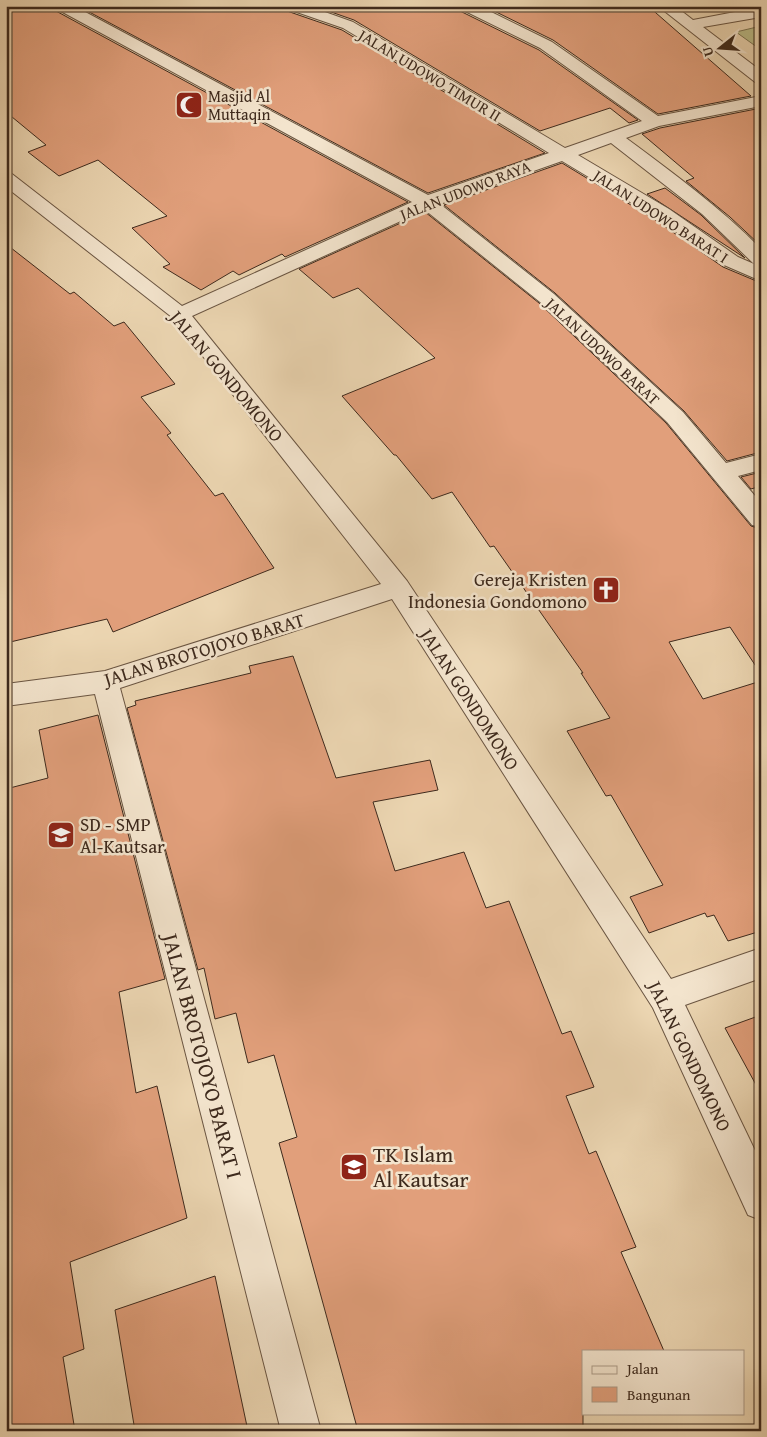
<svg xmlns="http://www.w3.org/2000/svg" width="767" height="1437" font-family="'Gentium Book Plus',serif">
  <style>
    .green { fill: #bcbd89; stroke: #7d7453 }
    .building { fill: #e19f7b; stroke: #3e2a1d }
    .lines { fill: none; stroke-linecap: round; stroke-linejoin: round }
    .street-casing { stroke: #6a5542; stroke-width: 2 }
    .street { fill: #f3e4cd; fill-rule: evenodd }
    .labels { text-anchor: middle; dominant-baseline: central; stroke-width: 5; stroke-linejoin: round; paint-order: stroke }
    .far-street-label { font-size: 16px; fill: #3e2a1d; stroke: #f3e4cd }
    .far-poi-label { font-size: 16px; fill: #3e2a1d; stroke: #f3e4cd; text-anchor: start }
    .street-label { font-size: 19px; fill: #3e2a1d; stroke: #f3e4cd }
    .poi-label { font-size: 19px; fill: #3e2a1d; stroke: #f3e4cd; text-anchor: end }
    .near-street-label { font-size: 22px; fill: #3e2a1d; stroke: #f3e4cd }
    .near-poi-label { font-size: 22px; fill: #3e2a1d; stroke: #f3e4cd; text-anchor: start }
  </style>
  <rect width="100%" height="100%" fill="#ecd6b2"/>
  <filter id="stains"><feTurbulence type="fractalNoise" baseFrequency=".004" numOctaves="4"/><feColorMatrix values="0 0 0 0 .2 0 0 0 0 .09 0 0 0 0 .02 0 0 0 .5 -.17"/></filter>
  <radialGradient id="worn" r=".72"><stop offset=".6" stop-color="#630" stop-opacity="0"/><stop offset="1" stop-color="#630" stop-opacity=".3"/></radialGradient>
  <!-- green -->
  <path class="green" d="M761 26V50L736 32Z"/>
  <!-- building -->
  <g class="building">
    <path d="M6 6H53L56 11 408 202 285 257 282 254 239 275 233 271 201 290 163 267 170 264 132 228 167 216 98 160 59 176 28 152 46 145 6 112Z"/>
    <path d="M78 6H284L287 11 342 30 545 153 428 193Z"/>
    <path d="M314 6H457L460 11 539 50 638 120 629 123 610 108 540 131 354 20Z"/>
    <path d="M484 6H648L751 96 658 114 553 40Z"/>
    <path d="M761 108V246L730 217 686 181 694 178 642 134 660 128Z"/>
    <path d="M562 163 654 219 723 267 761 283V452L727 461 684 411 555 293 444 205Z"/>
    <path d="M665 188 701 215 745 258 647 194Z"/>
    <path d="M425 212 539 303 666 423 751 526 761 529V674L730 627 669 642 703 699 761 681V931L728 941 714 915 707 917 705 913 649 933 630 897 663 885 611 795 606 796 567 731 610 718 581 673H583L494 546 490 547 452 492 432 499 396 455H394L342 396 435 358 358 288 333 298 299 269Z"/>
    <path d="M6 244 70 294 74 292 114 326 124 322 175 384 141 397 171 433 167 435 215 496 223 493 274 568 113 632 107 619 6 643Z"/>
    <path d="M761 472V486L751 489 741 477Z"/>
    <path d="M293 656 336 778 430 760 438 790 373 802 395 871 464 852 486 908 509 901 562 1034 571 1031 594 1087 566 1096 589 1154 596 1151 636 1247 621 1252 664 1351H583V1431H358L279 1143 297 1137 274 1055 248 1063 236 1013 215 1019 204 968 198 970 127 708 136 705 135 701 251 673 249 666Z"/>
    <path d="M98 715 165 979 119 992 136 1093 157 1086 187 1218 70 1262 84 1349 63 1357 75 1431H6V789L48 778 39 730Z"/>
    <path d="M761 1015V1094L725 1028Z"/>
    <path d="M215 1276 248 1431H135L115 1310Z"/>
  </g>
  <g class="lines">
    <!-- street casing -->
    <g class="street-casing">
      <g id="street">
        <path d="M55 6H74L428 195 549 153 343 28 288 9 286 6H308L353 22 565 148 642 121 540 48 461 9 459 6H479L552 42 658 116 761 96V106L659 126 626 138C673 173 720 207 761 249V266L754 264 702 214 611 143 578 155 669 209 738 257 761 267V281L724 265 655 217 562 161 440 204 554 294 683 412 726 463 761 454V470L738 476 761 503V527L752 525 667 422 540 302 425 210 192 316 407 581 671 979 761 948V978L685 1005 761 1163V1220L748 1215 653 1008 392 599 120 688 321 1431H281L95 694 6 706V684L105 671 381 584 173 318 6 187V173L12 174 182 306 412 202 57 9Z"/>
        <path d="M658 6H675L693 20 761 7V17L703 27 761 71V84L755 82Z"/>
      </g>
    </g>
    <!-- street -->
    <use href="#street" class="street"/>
  </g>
  <!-- icons -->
  <defs>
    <g id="mosque-square" transform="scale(1.4375)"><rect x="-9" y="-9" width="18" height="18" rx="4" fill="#8f2418" stroke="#f3e4cd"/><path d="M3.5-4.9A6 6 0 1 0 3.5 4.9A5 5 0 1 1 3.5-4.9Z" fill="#fff"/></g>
    <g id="church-square" transform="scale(1.4375)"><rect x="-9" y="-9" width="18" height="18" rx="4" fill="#8f2418" stroke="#f3e4cd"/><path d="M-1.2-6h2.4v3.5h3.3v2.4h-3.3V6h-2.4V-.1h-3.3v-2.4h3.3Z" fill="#fff"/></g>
    <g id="school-square" transform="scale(1.4375)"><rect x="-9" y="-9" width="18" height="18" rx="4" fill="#8f2418" stroke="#f3e4cd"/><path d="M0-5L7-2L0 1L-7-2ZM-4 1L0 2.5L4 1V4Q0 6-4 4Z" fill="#fff"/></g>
  </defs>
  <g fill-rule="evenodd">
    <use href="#mosque-square" x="189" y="105"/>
    <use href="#church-square" x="606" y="590"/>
    <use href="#school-square" x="61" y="835"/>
    <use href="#school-square" x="354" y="1167"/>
  </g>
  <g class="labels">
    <!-- far-street labels -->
    <g class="far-street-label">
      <text transform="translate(430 75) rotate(31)">JALAN UDOWO TIMUR II</text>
      <text transform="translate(465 190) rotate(-21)">JALAN UDOWO RAYA</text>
      <text transform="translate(661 216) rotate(33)">JALAN UDOWO BARAT I</text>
      <text transform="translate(603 351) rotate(43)">JALAN UDOWO BARAT</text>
    </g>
    <!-- far-poi labels -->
    <g class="far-poi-label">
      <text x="208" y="96">Masjid Al<tspan x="208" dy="18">Muttaqin</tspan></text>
    </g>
    <!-- street labels -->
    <g class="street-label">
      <text transform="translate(227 376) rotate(50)">JALAN GONDOMONO</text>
      <text transform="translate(204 649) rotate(-17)">JALAN BROTOJOYO BARAT</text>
      <text transform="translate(470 699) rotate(57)">JALAN GONDOMONO</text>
      <text transform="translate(690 1056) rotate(64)">JALAN GONDOMONO</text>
    </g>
    <!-- poi labels -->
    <g class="poi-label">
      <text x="587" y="579">Gereja Kristen<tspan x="587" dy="22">Indonesia Gondomono</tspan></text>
      <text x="80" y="824" text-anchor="start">SD - SMP<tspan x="80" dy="22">Al-Kautsar</tspan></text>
    </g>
    <!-- near-street labels -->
    <g class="near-street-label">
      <text transform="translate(203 1056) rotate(75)">JALAN BROTOJOYO BARAT I</text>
    </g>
    <!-- near-poi labels -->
    <g class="near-poi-label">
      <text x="373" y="1154">TK Islam<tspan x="373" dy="25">Al Kautsar</tspan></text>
    </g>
  </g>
  <!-- margin -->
  <rect width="767" height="1437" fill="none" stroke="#ecd6b2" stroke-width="25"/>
  <rect x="8" y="8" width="752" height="1422" fill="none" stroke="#3e2a1d" stroke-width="2.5"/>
  <rect x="12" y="12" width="742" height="1412" fill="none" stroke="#3e2a1d"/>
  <!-- legend -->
  <rect x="582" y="1350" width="162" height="65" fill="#f3e4cd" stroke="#ab9a87"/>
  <rect x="592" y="1366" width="25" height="8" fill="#f3e4cd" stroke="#ab9a87"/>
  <text x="627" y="1374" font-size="15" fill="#3e2a1d">Jalan</text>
  <rect x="592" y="1387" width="25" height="15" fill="#e19f7b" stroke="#ab9a87"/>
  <text x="627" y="1400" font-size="15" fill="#3e2a1d">Bangunan</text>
  <!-- north arrow -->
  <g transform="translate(720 48) rotate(253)" stroke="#f3e4cd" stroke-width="4" paint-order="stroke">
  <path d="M0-4L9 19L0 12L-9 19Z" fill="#3e2a1d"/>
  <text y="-8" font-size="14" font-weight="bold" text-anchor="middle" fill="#3e2a1d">U</text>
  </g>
  <rect width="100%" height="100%" filter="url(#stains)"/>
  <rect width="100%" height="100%" fill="url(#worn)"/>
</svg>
